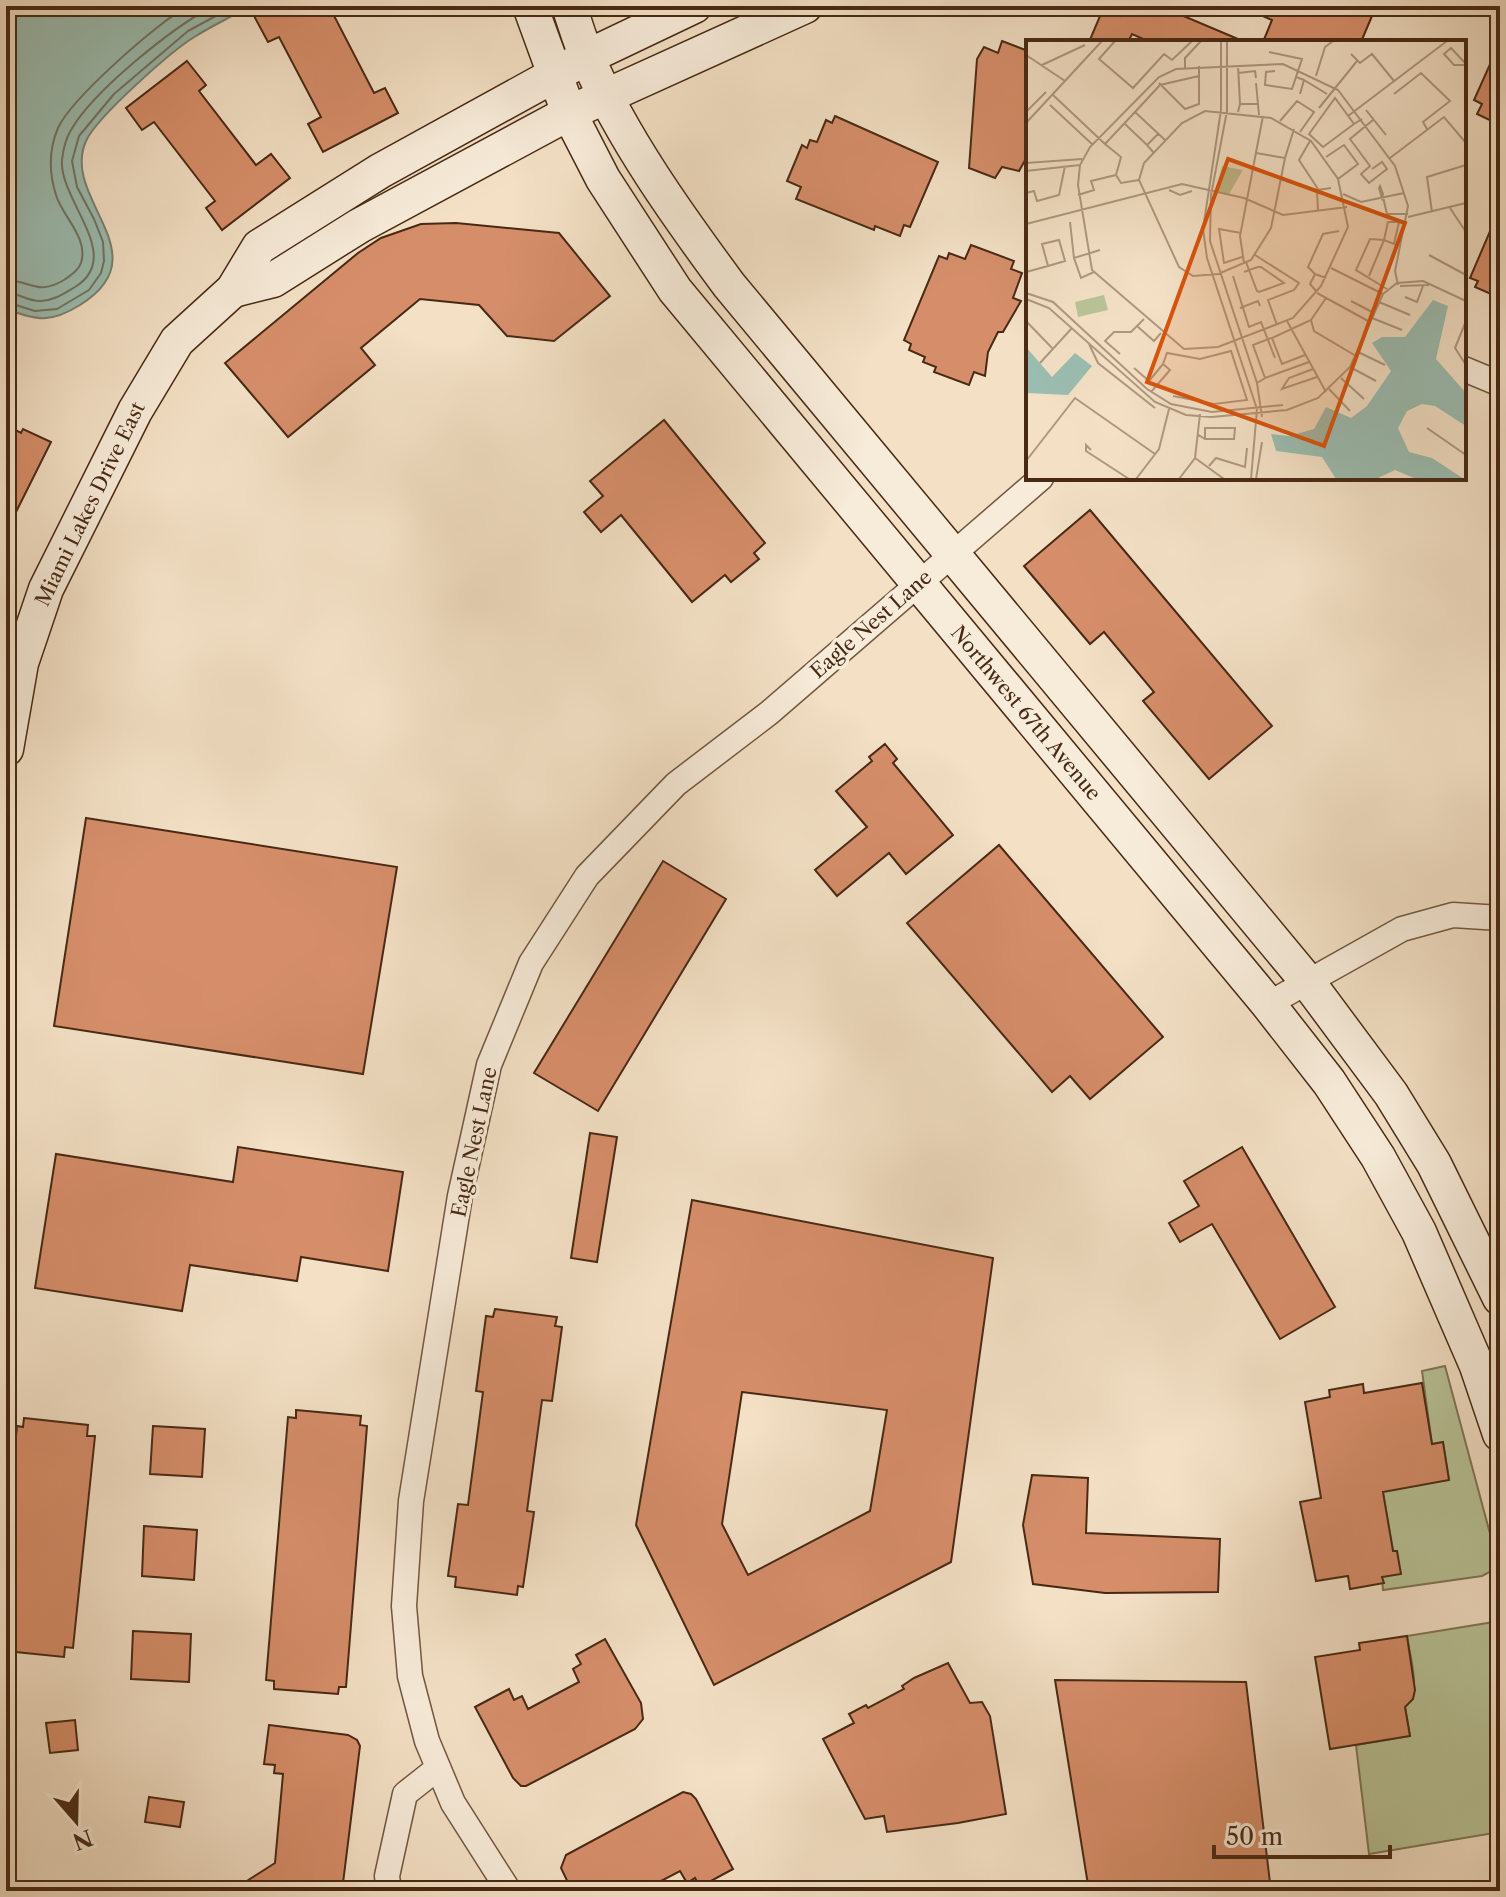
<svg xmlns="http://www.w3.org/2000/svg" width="1506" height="1897" font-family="'Libre Caslon Text',serif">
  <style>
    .green { fill: #b8c397; stroke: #807656; stroke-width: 2 }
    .water { fill: #9bbdb1; stroke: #7a8272; stroke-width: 2 }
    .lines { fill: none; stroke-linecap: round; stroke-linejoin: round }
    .shore { stroke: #727362; stroke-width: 2 }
    .building { fill: #d68e6a; stroke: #482914; stroke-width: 2; fill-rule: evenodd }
    .street-casing { stroke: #735740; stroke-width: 27 }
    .secondary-casing { stroke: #482914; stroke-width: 37 }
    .street { stroke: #f7ebd9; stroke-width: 24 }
    .secondary { stroke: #f7ebd9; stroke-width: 34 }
    .labels { text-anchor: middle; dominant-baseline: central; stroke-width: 7; stroke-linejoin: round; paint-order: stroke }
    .street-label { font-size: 20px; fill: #482914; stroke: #f7ebd9 }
    .inset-road { fill: none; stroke: #af977e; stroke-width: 2 }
    .view { fill: #d8540d; fill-opacity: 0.15; stroke: #d8540d; stroke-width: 4 }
    .inset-edge { fill: none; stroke: #482914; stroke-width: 4 }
  </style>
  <rect width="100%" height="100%" fill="#f3e0c5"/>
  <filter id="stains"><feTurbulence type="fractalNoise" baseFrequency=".0025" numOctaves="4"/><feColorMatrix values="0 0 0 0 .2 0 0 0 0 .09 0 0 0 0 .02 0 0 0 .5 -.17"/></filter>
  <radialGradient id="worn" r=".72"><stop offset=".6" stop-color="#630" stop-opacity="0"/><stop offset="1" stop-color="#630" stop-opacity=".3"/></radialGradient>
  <!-- green -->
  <g class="green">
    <path d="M1445 1366 1499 1567 1482 1576 1383 1590 1382 1577 1393 1551 1382 1488 1449 1480 1443 1443 1432 1444 1422 1371Z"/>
    <path d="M1500 1621V1832L1369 1854 1356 1745 1410 1736 1405 1707C1422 1689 1410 1659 1407 1636Z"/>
  </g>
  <!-- water -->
  <path class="water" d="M6 6H249C232 17 213 25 196 36 172 50 96 118 86 141 60 199 162 254 80 305 51 323 38 321 6 309Z"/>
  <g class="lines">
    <!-- shore -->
    <g class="shore">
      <path d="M6 280C32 281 37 296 64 280 71 275 78 271 81 263 89 238 62 216 56 195 49 173 49 149 58 128 71 99 158 22 188 6"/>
      <path d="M6 292C18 293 29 302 41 301 55 300 63 294 75 287 125 256 59 201 62 160 63 151 66 138 71 130 94 90 172 28 213 6"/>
      <path d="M6 302 35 311 57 309 89 290 101 273 104 261 103 242 94 219 77 187 72 161 79 136 114 94 188 31 234 6"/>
    </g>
  </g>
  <!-- building -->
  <g class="building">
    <path d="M268 6H329L374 93 385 88 398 113 323 152 308 124 321 117 279 37 268 42 253 14Z"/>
    <path d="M1124 6H1160L1245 42H1150L1132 34 1128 42H1089L1103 9 1120 16Z"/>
    <path d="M1240 6H1369L1366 14 1372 16 1361 42H1263L1272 20Z"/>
    <path d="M1002 41 1028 51V155L1019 171 1002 167 995 178 969 168 977 59 984 47 998 53Z"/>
    <path d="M1500 42V125L1477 114 1482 104 1474 100Z"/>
    <path d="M187 61 206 85 199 91 256 165 271 154 290 178 222 230 206 208 215 201 154 122 142 130 126 108Z"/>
    <path d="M835 116 938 162 910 227 904 225 900 236 875 226 874 230 796 199 801 187 787 181 802 145 807 148 810 140 817 142 826 120 832 123Z"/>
    <path d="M1500 208V298L1475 287 1478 281 1470 278Z"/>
    <path d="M456 223 559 233 610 296 554 341 507 336 479 305 420 299 361 348 375 365 288 437 225 363 358 253 381 238 421 224Z"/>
    <path d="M971 245 1014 261 1011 269 1022 273 1013 298 1021 301 1003 332H998L988 352 985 376 974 372 969 385 934 372 936 367 923 362 925 357 909 350 911 344 904 340 939 256 947 259 949 253 965 259Z"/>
    <path d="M664 420 765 543 754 553 759 559 731 582 725 575 692 602 621 515 601 532 584 512 603 496 590 481Z"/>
    <path d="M6 425 21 433 23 429 51 442 6 532Z"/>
    <path d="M1090 510 1272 726 1209 779 1143 701 1154 692 1104 632 1090 644 1024 566Z"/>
    <path d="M885 744 897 759 893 763 953 835 906 874 889 853 837 896 815 870 867 827 836 791 872 761 869 757Z"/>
    <path d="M86 818 397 867 363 1074 54 1026Z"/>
    <path d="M999 845 1163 1037 1090 1099 1070 1076 1052 1092 907 923Z"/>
    <path d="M663 861 726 899 598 1111 534 1073Z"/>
    <path d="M590 1133 617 1137 597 1262 571 1258Z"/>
    <path d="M238 1147 403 1172 388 1271 301 1257 297 1281 190 1265 182 1311 35 1288 56 1154 233 1182Z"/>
    <path d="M1242 1147 1335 1307 1280 1339 1212 1224 1180 1242 1169 1223 1199 1206 1184 1181Z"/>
    <path d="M692 1200 993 1258 951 1562 714 1685 636 1525ZM742 1392 887 1410 870 1511 748 1575 722 1524Z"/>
    <path d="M495 1309 557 1317 555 1326 562 1327 552 1401 542 1400 527 1511 534 1512 523 1587 518 1586 517 1595 455 1587 456 1577 448 1576 458 1504 468 1505 483 1392 476 1391 486 1316 493 1317Z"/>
    <path d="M1422 1383 1432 1444 1443 1442 1449 1480 1383 1492 1393 1551H1397L1401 1574 1382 1577 1384 1583 1350 1589 1348 1576 1316 1581 1300 1502 1321 1498 1305 1402 1330 1397 1329 1390 1363 1384 1364 1393Z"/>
    <path d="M296 1410 361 1416 360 1425 367 1426 346 1687H339L338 1694 274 1689V1681L266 1680 288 1417 296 1418Z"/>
    <path d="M24 1418 88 1425 87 1436H95L73 1648 65 1647 64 1657 6 1651V1532L17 1426 23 1427Z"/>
    <path d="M153 1426 205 1429 202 1477 150 1474Z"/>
    <path d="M1032 1475 1088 1478 1086 1533 1220 1539 1218 1592 1105 1593 1033 1584 1023 1525Z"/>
    <path d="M144 1526 197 1530 194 1580 142 1576Z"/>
    <path d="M133 1631 191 1634 189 1682 131 1679Z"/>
    <path d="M1407 1636 1415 1690 1413 1699 1405 1707 1410 1736 1330 1749 1315 1657 1360 1650 1359 1643Z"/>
    <path d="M605 1639 641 1703 643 1719 635 1729 526 1786H521L513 1778 475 1707 509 1689 514 1700 522 1696 528 1709 579 1682 573 1669 581 1664 576 1655Z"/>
    <path d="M948 1663 970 1703 982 1702 990 1716 1006 1814 958 1823 887 1832 884 1816 865 1819 823 1739 854 1723 849 1714 866 1705 868 1708 904 1689 902 1686 914 1678Z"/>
    <path d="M1055 1680 1246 1682 1271 1891H1089Z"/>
    <path d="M75 1720 78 1750 50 1753 46 1723Z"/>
    <path d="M269 1725 348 1735 357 1740 360 1746 342 1891H231L275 1863 283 1774 274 1773 275 1765 264 1764Z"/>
    <path d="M683 1792 691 1794 696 1799 733 1869 700 1887 695 1878 687 1883 680 1871 642 1891H572L561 1868 566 1855Z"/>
    <path d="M149 1797 184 1802 180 1827 145 1822Z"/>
  </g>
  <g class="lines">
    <!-- street casing -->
    <g class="street-casing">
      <g id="street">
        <path d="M1464 369 1500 384"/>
        <path d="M1268 1004 1402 929 1453 915 1500 918"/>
        <path d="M389 1891 387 1876 405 1794 438 1768"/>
        <path d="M509 1891 453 1803 427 1741 410 1676 404 1606 411 1501 460 1196 489 1065 531 963 587 876 676 784 769 713 1041 478"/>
      </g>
    </g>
    <!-- secondary casing -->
    <g class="secondary-casing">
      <g id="secondary">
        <path d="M530 6 569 113 603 179 675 290 1268 1004 1329 1082 1378 1157 1419 1232 1477 1366 1500 1434"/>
        <path d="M569 6C575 23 580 42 588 59 622 138 678 216 729 285L1307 981 1391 1094 1434 1164 1500 1298"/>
        <path d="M233 290 273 280 359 226 569 113 805 6"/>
        <path d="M6 749 21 663 46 589 135 411 177 341 233 290 259 247 380 171 587 57 694 6"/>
      </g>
    </g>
    <!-- street -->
    <use href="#street" class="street"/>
    <!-- secondary -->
    <use href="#secondary" class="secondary"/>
  </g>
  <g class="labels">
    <!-- street labels -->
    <g class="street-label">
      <text transform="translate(90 504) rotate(-64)">Miami Lakes Drive East</text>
      <text transform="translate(871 624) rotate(-41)">Eagle Nest Lane</text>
      <text transform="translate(1026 713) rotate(50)">Northwest 67th Avenue</text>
      <text transform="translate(474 1142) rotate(-78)">Eagle Nest Lane</text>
    </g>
  </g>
  <!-- overview -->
  <g transform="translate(1026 40)">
    <rect width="440" height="440" fill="#f3e0c5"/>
    <path d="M196 126 217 130 203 154 190 151ZM78 255 82 270 52 277 49 262Z" fill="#b8c397"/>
    <path d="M407 260 422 266 410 319 440 353V386L409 366 396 364 381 371 372 388 383 412 406 418 438 439H390L369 430 350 439H310L296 417 250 411 245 394 263 396 288 389 300 367 325 378 341 366 365 331 346 303 356 297H379ZM0 307 26 337 49 313 66 326 42 355 0 353Z" fill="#9bbdb1"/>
    <path class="inset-road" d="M89 1 73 19 107 48 138 14 146 20 166 1M195 1V70L177 189 181 218 231 369 225 439M201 1V71L185 155 184 201 231 343 236 377M243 12 276 19 270 37 278 40M325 14 334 23 346 14 368 41M0 15 39 41M440 24 425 8 418 14 428 25H440M16 25 59 5M212 25 214 64M173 26V65M159 28V18L175 1M249 31 240 32 239 45 266 49 270 37M212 33 229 31 230 38M290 36 299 7 307 1M133 43 159 69 173 64M230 43 233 75M274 54 278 40 301 54M368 54 395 33 424 61 397 82 401 89M27 55 79 104 109 72M24 65 67 105M293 68 331 21M340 70 360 95M0 72 20 52M212 72 214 64H232M322 76 421 1M254 81 271 61 288 72 274 92M0 83 76 1M99 84 121 105M328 84 309 58 283 94 297 107 328 84 336 79M139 100 109 72 134 45 173 36M284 101 273 120 292 149M79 104 95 117 90 135M128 113 121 105 132 94M230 113 259 118 245 188 225 220 192 234 167 236 153 227 113 140 118 123 156 83 179 71 245 78 285 101 312 139 322 187 295 246 267 278 192 307 158 309 66 230 52 145 54 125 64 107 133 37 150 29 257 24 312 50 369 126 382 166 369 231 372 245M300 117 318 105 332 124 312 139M259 118 268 89M364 118 418 77 440 103M0 123 56 119M346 129 356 122 361 129 343 143 335 134 344 126 324 99 347 80M0 131 54 125M90 135 95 143 113 140M354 146 357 154 356 158 353 148ZM143 150 154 155 166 151M0 153 8 151 11 161 33 155 39 126M317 154 335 162 378 153M52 155 68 150 65 141 90 135M357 157 361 174H382M424 168 440 192M292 171 291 150 305 148M406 172 401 137 440 125M382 177 440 163M44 182 48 218 74 210M0 184 156 144 218 158 257 175 321 167M215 193 193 189 198 223 216 217M229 215 273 243 268 250 242 260 251 285M403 215 440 235M48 218 55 238 68 232M218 223 214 196 237 76M305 228 357 254M0 231 1 257M0 232 22 226 39 221 33 200 16 204 22 226M218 232 223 230 232 227H235L258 243 233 252 231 251 223 230 220 222M207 236 223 287 235 282 249 318M343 236 358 200 368 204 373 182H362L358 200 344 199 330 230 361 249M284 244 289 234 282 227 297 194 313 191M374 246 403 245M291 252 284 244 289 234 300 238M0 253 27 262 121 349 145 364 186 372 257 365M291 253 344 282M379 257 391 262 397 246M0 259 23 268 129 362 160 375 186 377 261 370 292 358 324 327 357 254 371 243 397 241 440 261M325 261 348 273M353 262 384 275M214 268 232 261 234 266M346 278 376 290M285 280 288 291 330 316M0 281 27 309M261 281 300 352M440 281 429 308 440 325M111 286 128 301 135 293M63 304 72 323 129 368M332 312 359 325M94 314 79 301 88 292H105L118 279M279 315 256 324 246 298 285 280 300 258M14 323 46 288M137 324 141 313 174 319 205 311 221 360 188 364 147 356M324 327 350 341M108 328 123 341 137 324 144 330 125 352M287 329 263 338 256 349 291 337M239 338 283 322M315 338 338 359M231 343 239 338 227 305 245 298M303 349 324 371M401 388 440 415M171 394 179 399H208L209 388H179V399M65 410 60 405V411L103 439M169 418 198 439M0 421 49 358 129 414M183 426 190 418 219 427 221 408M110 439 133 409 143 369M153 439 169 418 174 374M230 439 236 402"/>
    <path class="view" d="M202 119 379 183 298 406 121 342Z"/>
    <rect width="440" height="440" class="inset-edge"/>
  </g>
  <!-- margin -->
  <rect width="1506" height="1897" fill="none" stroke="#f3e0c5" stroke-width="32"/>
  <rect x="8" y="8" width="1490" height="1881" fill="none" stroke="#482914" stroke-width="4"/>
  <rect x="16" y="16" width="1474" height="1865" fill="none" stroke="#482914" stroke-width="2"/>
  <!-- north arrow -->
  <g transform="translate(76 1821) rotate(160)" stroke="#f7ebd9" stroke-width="6" paint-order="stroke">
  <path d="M0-6L14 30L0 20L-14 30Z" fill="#482914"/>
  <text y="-12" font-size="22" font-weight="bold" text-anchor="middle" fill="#482914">N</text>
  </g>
  <!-- scale -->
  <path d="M1214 1845v12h176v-12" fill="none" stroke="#482914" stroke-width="4"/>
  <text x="1226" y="1845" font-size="24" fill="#482914" stroke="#f7ebd9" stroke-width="6" paint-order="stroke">50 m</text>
  <rect width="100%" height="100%" filter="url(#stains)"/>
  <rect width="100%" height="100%" fill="url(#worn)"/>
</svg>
